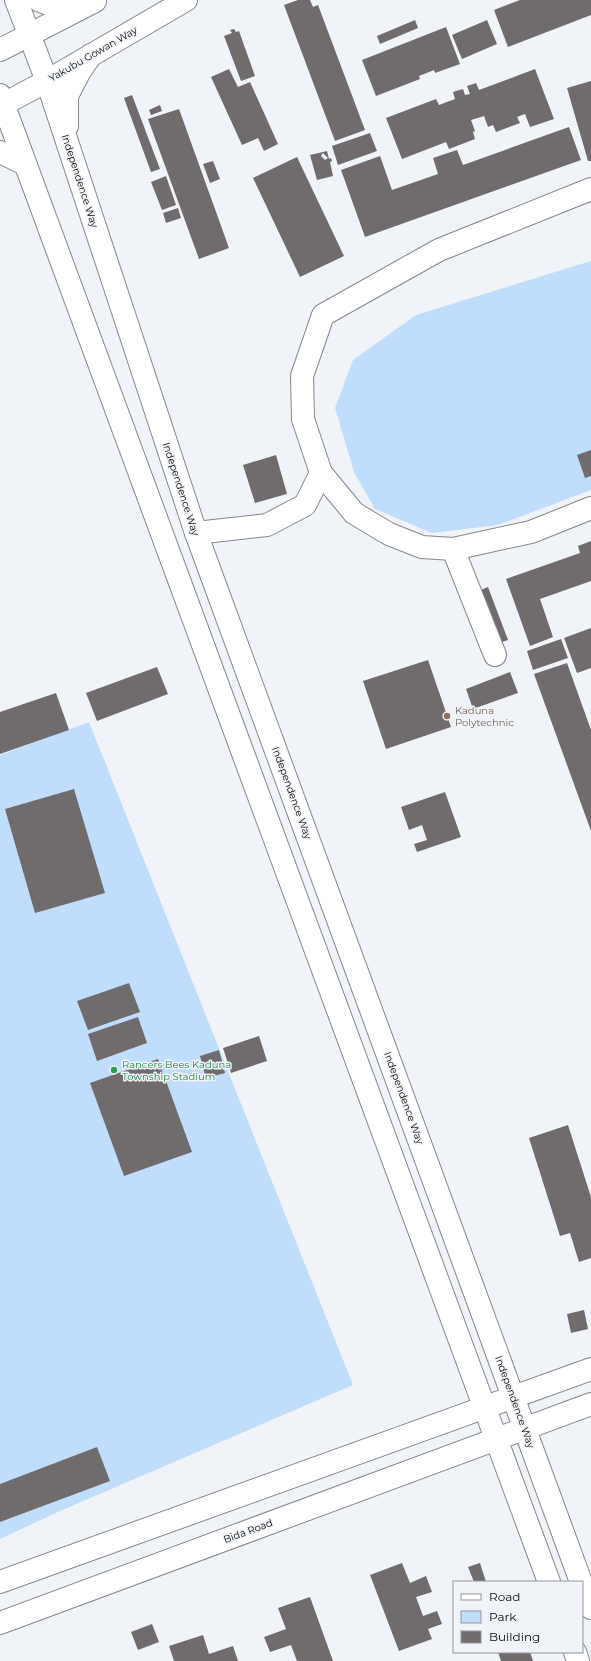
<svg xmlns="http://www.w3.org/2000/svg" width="591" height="1661" font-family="Montserrat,sans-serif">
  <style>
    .green { fill: #c1ddfc }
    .building { fill: #706c6d; fill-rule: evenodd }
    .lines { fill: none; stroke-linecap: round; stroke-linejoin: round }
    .minor-casing { stroke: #85888b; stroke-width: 24 }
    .major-casing { stroke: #85888b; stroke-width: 24 }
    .minor { stroke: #fff; stroke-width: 22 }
    .major { stroke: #fff; stroke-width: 22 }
    .education-dot { fill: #8d6e63; stroke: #f0f3f7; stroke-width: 1.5 }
    .leisure-dot { fill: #2e9e5b; stroke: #f0f3f7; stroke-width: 1.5 }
    .labels { text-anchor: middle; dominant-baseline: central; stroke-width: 3; stroke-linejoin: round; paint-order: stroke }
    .street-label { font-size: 10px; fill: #0b0c0d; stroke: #f0f3f7 }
    .education-label { font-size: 10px; fill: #785e54; stroke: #f0f3f7; text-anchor: start }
    .leisure-label { font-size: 10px; fill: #27864d; stroke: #f0f3f7; text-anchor: start }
  </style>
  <rect width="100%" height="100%" fill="#f0f3f7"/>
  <!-- green -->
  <g class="green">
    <path d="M591 261V490L498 525 432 533 375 509 354 472 335 408 353 360 416 315Z"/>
    <path d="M89 722 353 1385 60 1511 0 1539V755Z"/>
  </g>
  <!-- building -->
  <g class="building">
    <path d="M298 0H310L313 7 318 5 365 130 335 141 284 5Z"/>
    <path d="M520 0H591V15L508 47 494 10Z"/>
    <path d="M415 20 418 28 380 44 377 36Z"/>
    <path d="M487 20 497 44 462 59 452 35Z"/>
    <path d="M446 27 460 64 435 73 434 70 419 76 420 79 376 96 362 60Z"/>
    <path d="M234 29 236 32 239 31 255 76 241 81 224 36 232 33 230 30Z"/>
    <path d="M229 69 238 87 250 82 278 144 264 151 258 138 242 145 211 77Z"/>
    <path d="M535 69 554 119 530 127 525 114 517 117 520 123 496 132 493 125 488 127 484 116 471 120 475 131 473 132 475 139 449 149 446 142 402 159 386 118 436 99 439 105 455 99 453 92 463 89 465 95 470 94 467 86 476 83 479 90Z"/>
    <path d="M591 81V161H588L567 88Z"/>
    <path d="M132 95 160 169 151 172 124 98Z"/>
    <path d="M160 105 162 111 151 115 149 110Z"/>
    <path d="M179 109 229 248 199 259 148 119Z"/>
    <path d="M569 127 581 160 365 237 341 170 380 156 392 190 438 174 433 158 457 150 463 165Z"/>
    <path d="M370 133 377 151 338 165 332 146Z"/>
    <path d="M327 151 329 159 331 158 332 161 330 162 333 176 317 180 310 155ZM323 153 328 158 325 160 321 156Z"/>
    <path d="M297 157 344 256 300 277 253 178Z"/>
    <path d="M213 161 220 179 210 183 203 164Z"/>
    <path d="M166 176 176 205 162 210 151 182Z"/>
    <path d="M178 208 181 218 166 223 163 213Z"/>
    <path d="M591 450V476L585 478 577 455Z"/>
    <path d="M276 455 287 494 255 503 243 465Z"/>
    <path d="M591 541V581L540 599 553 637 530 646 506 579 580 553 578 546Z"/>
    <path d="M488 587 508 640 496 644 476 592Z"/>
    <path d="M591 628V668L577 673 564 638Z"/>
    <path d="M561 639 568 658 533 670 527 651Z"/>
    <path d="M428 660 451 727 386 749 363 681Z"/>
    <path d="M567 663 591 730V831L534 674Z"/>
    <path d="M157 667 168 694 97 721 86 693Z"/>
    <path d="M510 672 518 693 473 709 466 689Z"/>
    <path d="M56 693 69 730 0 754V712Z"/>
    <path d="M74 789 105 893 35 913 5 809Z"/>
    <path d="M445 792 461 837 417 852 414 844 427 840 422 825 409 830 401 807Z"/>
    <path d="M129 983 140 1012 88 1030 77 1001Z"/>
    <path d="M138 1017 147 1043 97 1061 88 1034Z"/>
    <path d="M259 1036 267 1061 231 1073 223 1048Z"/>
    <path d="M219 1050 225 1073 206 1078 200 1056Z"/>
    <path d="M158 1059 192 1152 124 1176 90 1083Z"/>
    <path d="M568 1125 591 1197V1258L579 1262 570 1233 560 1236 529 1138Z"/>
    <path d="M584 1310 588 1329 571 1333 567 1314Z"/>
    <path d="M97 1447 110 1481 0 1522V1484Z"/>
    <path d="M402 1563 410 1583 426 1576 432 1592 416 1597 423 1616 437 1611 442 1624 428 1629 432 1639 399 1651 370 1575Z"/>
    <path d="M480 1563 486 1582H474L468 1567Z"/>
    <path d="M310 1597 333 1661H297L291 1645 270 1652 264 1637 286 1629 278 1608Z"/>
    <path d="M152 1624 159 1642 138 1650 131 1632Z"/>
    <path d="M203 1635 209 1654 233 1646 238 1661H174L169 1646Z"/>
    <path d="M498 1652H530L533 1661H501Z"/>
  </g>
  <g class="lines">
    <!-- minor casing -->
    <g class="minor-casing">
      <g id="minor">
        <path d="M0 50 95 1"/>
        <path d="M0 106 47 81 186 0"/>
        <path d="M321 473 354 513 389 534 422 547 453 549 531 532 591 508"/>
        <path d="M196 533 267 525 305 505 321 473 303 419 302 376 323 315 439 250 591 189"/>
        <path d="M453 549 495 655"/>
        <path d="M0 1582 591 1369"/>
        <path d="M0 1623 591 1404"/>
      </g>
    </g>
    <!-- major casing -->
    <g class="major-casing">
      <g id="major">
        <path d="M16 0 47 81 196 533 581 1582"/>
        <path d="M38 0 51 5 91 3"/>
        <path d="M0 95 549 1582"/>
        <path d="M67 126V96L80 71 91 55"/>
        <path d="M0 152 25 164"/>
        <path d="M582 1584 591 1608"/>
        <path d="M575 1652 578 1661"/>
      </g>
    </g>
    <!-- minor -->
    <use href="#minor" class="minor"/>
    <!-- major -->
    <use href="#major" class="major"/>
  </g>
  <!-- markers -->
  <circle class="education-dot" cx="447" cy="716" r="4"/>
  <circle class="leisure-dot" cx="114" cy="1070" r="4"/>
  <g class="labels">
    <!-- street labels -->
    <g class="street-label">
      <text transform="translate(93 54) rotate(-30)">Yakubu Gowan Way</text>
      <text transform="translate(80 181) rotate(72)">Independence Way</text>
      <text transform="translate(181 489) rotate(72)">Independence Way</text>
      <text transform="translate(292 793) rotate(70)">Independence Way</text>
      <text transform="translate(404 1098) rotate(70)">Independence Way</text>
      <text transform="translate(515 1402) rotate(70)">Independence Way</text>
      <text transform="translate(248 1531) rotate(-20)">Bida Road</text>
    </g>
    <!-- education labels -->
    <g class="education-label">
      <text x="455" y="710">Kaduna<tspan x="455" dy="12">Polytechnic</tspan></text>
    </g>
    <!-- leisure labels -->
    <g class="leisure-label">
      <text x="122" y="1064">Rancers Bees Kaduna<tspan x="122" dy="12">Township Stadium</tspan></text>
    </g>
  </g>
  <!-- legend -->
  <rect x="453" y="1581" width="130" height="72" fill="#f0f3f7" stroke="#949799"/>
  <rect x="461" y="1594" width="20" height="6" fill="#ffffff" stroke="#949799"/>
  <text x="489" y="1601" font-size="12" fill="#0b0c0d">Road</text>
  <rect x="461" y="1611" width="20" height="12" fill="#c1ddfc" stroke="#949799"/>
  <text x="489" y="1621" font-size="12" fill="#0b0c0d">Park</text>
  <rect x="461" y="1631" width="20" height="12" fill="#706c6d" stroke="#949799"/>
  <text x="489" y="1641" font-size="12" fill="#0b0c0d">Building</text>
</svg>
